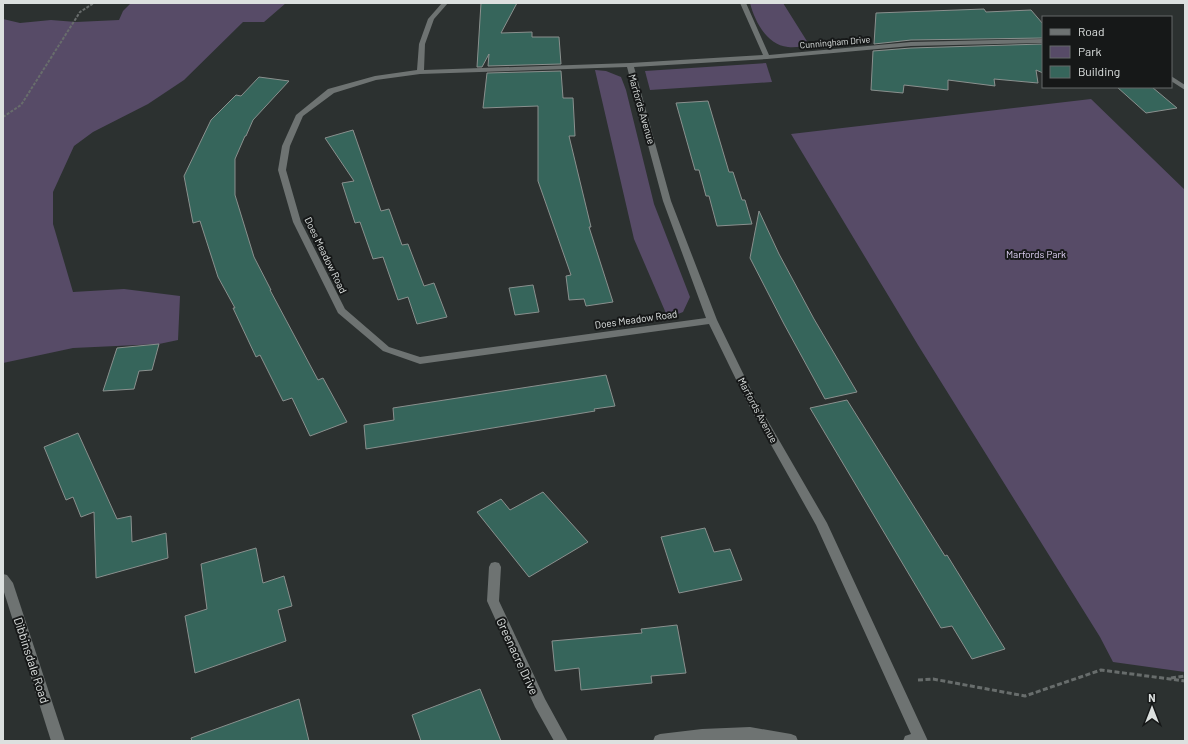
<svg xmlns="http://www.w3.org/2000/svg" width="1188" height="744" font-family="Barlow,sans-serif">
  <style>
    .green { fill: #574b67 }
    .building { fill: #36655b; stroke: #8a908e }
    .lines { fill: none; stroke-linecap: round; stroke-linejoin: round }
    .path-far1 { stroke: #686d6c; stroke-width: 2; stroke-dasharray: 3 1.5; stroke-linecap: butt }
    .path { stroke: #686d6c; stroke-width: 3; stroke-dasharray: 5 2.5; stroke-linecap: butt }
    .minor { fill: #6e7372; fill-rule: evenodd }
    .tertiary { fill: #6e7372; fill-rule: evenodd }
    .labels { text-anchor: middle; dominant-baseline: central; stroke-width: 4; stroke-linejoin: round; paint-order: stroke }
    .far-street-label { font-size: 9px; fill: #dce0df; stroke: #161818 }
    .street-label { font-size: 10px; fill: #dce0df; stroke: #161818 }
    .park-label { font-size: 10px; fill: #e2d3f7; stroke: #161818 }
    .near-street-label { font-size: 12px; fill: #dce0df; stroke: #161818 }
  </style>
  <rect width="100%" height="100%" fill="#2c3130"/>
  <!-- green -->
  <g class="green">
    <path d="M131 3H286L264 22H243L184 80 148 104 93 132 74 146 53 192V224L73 292 124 289 180 296 178 340 159 344 73 348 3 363V19L20 23 51 20 76 22 119 20 123 11Z"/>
    <path d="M750 3H783L810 46C803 46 795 48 788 47 767 45 755 22 750 3Z"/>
    <path d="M766 63 772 82 650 90 645 71Z"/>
    <path d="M595 70 606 71 621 77 626 90 654 204 690 297 683 312 668 318 634 239Z"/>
    <path d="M1091 99 1185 190V672L1113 662 1100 637 918 345 791 134Z"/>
  </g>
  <!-- building -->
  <g class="building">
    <path d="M481 3H517L501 33 532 32V37H559L561 64 488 66 489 54 482 67H477Z"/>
    <path d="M984 9 986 12 1031 10 1043 24V38L911 40 874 44 876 13Z"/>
    <path d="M1043 44V73L1036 70 1038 83 994 79 995 86 948 80V90L904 85 903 93 871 90 873 51 911 48Z"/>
    <path d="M561 71 563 98H573L575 136H569L591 227H589L613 302 586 306 584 299 569 300 566 276 571 275 538 181V106L483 108 487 73Z"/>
    <path d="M259 77 289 81 253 120 246 136H245L235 159V195L254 257 271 290H270L318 380 323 378 347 422 310 436 292 398 283 401 260 355 256 357 233 308H235L218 277 200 221 193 223 184 176 211 120 236 95 241 96Z"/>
    <path d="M1117 87H1152L1177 108 1146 113Z"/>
    <path d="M708 101 729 172H733L742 200H745L752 224 717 226 709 196H706L699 170H695L676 103Z"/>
    <path d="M353 130 381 211 389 209 402 245 408 244 424 286 434 283 447 317 417 324 408 297 398 300 383 257 373 259 360 222 355 223 342 183 354 181 325 138Z"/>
    <path d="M759 211 779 254 814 319 857 392 825 399 784 324 750 258Z"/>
    <path d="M533 285 539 312 515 315 509 288Z"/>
    <path d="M159 344 152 370 139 371 134 389 103 391 117 348Z"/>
    <path d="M606 375 615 406 594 409 595 411 366 449 364 425 394 420 393 408Z"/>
    <path d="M847 400 945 556 947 555 1005 649 972 659 952 626 941 628 810 408Z"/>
    <path d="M78 433 117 519 131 516 132 542 166 533 168 558 96 578 94 512 81 517 73 497 66 500 44 447Z"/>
    <path d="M543 492 588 542 529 577 477 512 501 499 510 510Z"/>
    <path d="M705 528 714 552 730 549 742 580 679 593 661 537Z"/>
    <path d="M256 548 263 583 284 576 292 606 278 610 286 641 195 673 185 616 207 609 201 564Z"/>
    <path d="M677 625 686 673 651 676 652 683 581 690 579 668 555 671 552 641 642 633 641 629Z"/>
    <path d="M480 689 501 741H421L412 715Z"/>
    <path d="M299 699 309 741H192L191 738Z"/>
  </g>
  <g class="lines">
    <!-- path-far1 -->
    <path class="path-far1" d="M3 117 21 105 80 12 94 3"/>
    <!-- path -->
    <g class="path">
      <path d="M1171 678 1185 676"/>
      <path d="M918 680 933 679 1025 696 1101 670 1185 681"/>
    </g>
    <!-- minor -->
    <g class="minor">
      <path d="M442 3H448L434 19 425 44 424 70 630 63 763 55 740 3H746L769 55 911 42 1043 39V43L911 46 767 59 634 67 671 201 717 320 757 402 827 523 928 741H903L905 736 911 734 816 525 747 402 709 324 420 364 383 351 338 313 293 222 278 170 282 146 296 115 328 89 375 76 417 70 419 44 428 19ZM627 67 663 201 706 318 420 357 389 347 345 309 301 222 286 170 290 146 303 116 334 93 376 80 420 74Z"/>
      <path d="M1171 76 1185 85V90L1171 81Z"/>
      <path d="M495 562 499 563 501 567 499 601 545 699 568 741H554L535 707 487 601 489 567 491 563Z"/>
      <path d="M750 727 791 734 796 736 798 741H653L655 736 660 734 702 729Z"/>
    </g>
    <!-- tertiary -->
    <path class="tertiary" d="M3 574 7 575 13 583 65 741H51L3 589Z"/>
  </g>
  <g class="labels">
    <!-- far-street labels -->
    <g class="far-street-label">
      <text transform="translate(835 42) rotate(-5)">Cunningham Drive</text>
    </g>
    <!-- street labels -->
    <g class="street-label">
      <text transform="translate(642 109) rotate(74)">Marfords Avenue</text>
      <text transform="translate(326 255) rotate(64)">Does Meadow Road</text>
      <text transform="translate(636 319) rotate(-8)">Does Meadow Road</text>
      <text transform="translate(758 410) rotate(62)">Marfords Avenue</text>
    </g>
    <!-- park labels -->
    <g class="park-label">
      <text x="1036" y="254">Marfords Park</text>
    </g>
    <!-- near-street labels -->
    <g class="near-street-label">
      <text transform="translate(518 656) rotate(65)">Greenacre Drive</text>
      <text transform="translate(32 660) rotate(72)">Dibbinsdale Road</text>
    </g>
  </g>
  <!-- border -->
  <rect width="1188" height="744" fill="none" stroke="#dce0df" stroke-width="8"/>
  <!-- legend -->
  <rect x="1042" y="16" width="130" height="72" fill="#161818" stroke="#656868"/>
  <rect x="1050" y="29" width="20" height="6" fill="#6e7372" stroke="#656868"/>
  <text x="1078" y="36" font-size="12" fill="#dce0df">Road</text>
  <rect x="1050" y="46" width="20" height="12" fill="#574b67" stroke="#656868"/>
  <text x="1078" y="56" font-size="12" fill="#dce0df">Park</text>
  <rect x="1050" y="66" width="20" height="12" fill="#36655b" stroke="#656868"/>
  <text x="1078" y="76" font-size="12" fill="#dce0df">Building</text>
  <!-- north arrow -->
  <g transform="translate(1152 708)" stroke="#161818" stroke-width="3" paint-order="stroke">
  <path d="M0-3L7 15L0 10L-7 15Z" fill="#dce0df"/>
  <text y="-6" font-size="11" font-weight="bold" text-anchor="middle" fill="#dce0df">N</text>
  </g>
</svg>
